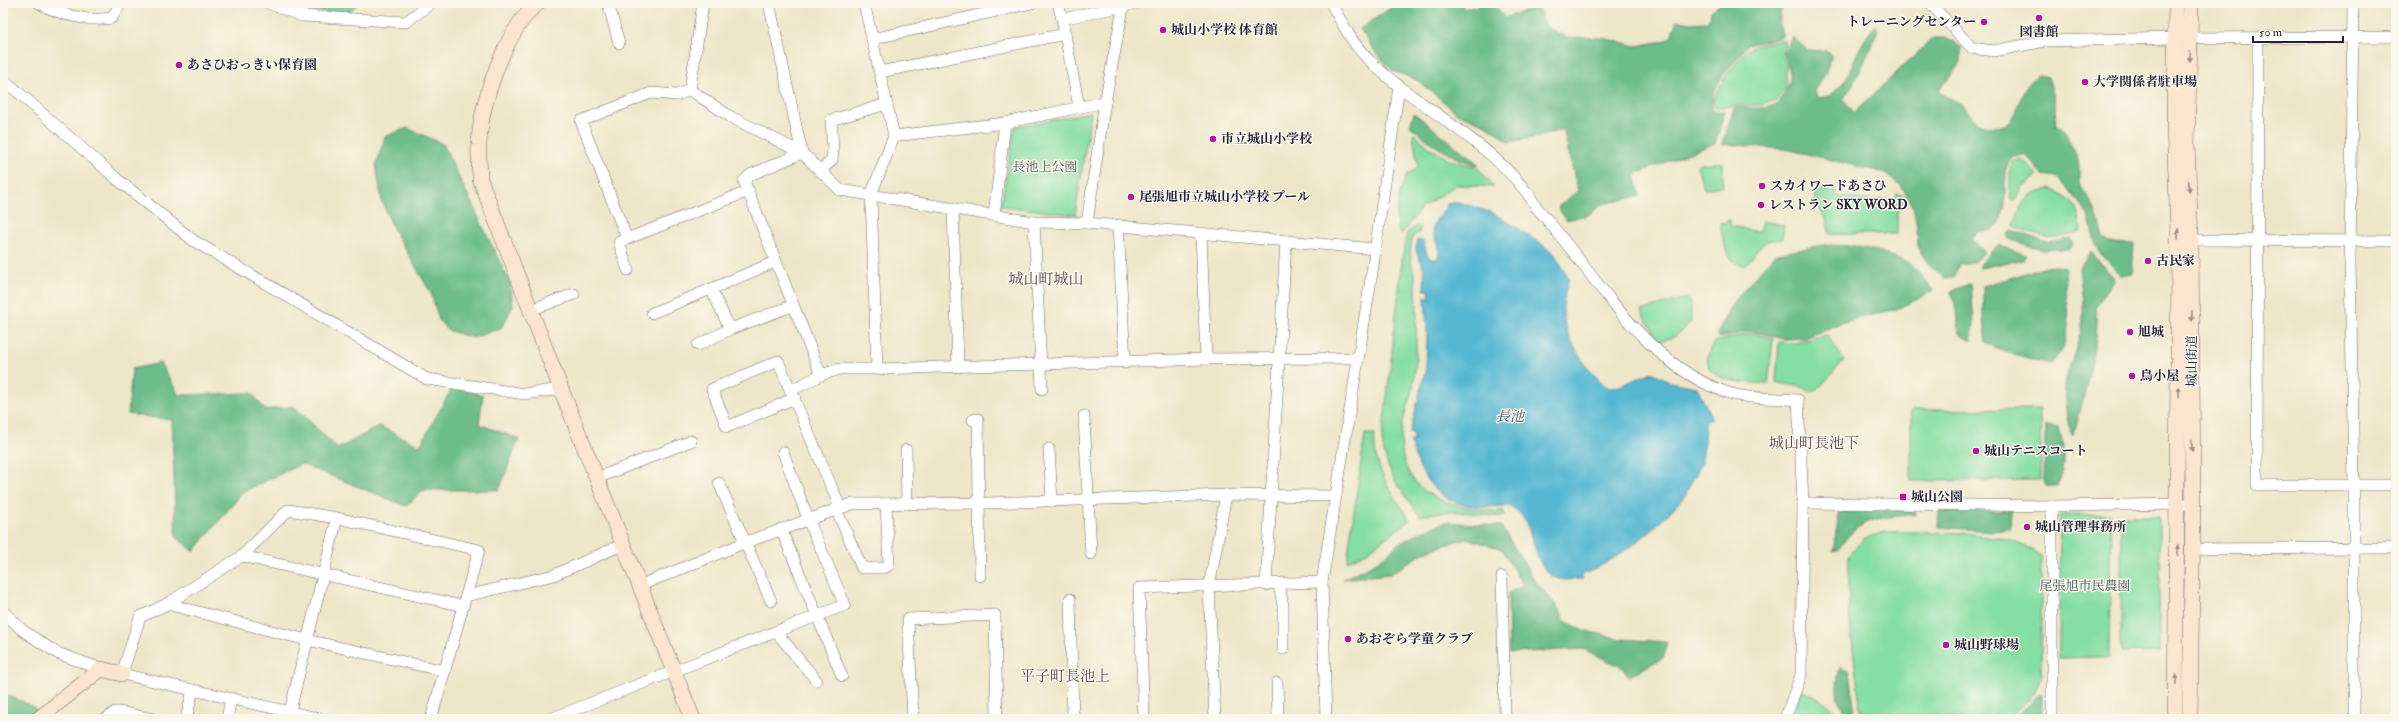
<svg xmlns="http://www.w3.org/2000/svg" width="2399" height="722" font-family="'IM FELL Double Pica','Noto Serif JP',serif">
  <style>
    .green { fill: #85dea3; stroke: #54806f }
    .forest { fill: #6cbd89; stroke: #477062 }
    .water { fill: #54b7d2; stroke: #3b6c86 }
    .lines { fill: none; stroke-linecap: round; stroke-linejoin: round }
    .street-casing { stroke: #69676c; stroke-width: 12 }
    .secondary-casing { stroke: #69676c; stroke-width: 16 }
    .street { stroke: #fff; stroke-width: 11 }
    .secondary { stroke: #fce5cf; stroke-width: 15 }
    .oneway { fill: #9a8d8c }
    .poi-dot { fill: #b5179e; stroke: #fbf7ec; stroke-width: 1.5 }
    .labels { text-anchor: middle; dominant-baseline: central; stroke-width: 3; stroke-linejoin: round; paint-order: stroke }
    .poi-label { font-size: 13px; font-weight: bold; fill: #22223b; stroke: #fbf7ec; text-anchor: start }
    .park-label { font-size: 13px; fill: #405a5a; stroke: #fbf7ec }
    .street-label { font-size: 13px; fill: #22223b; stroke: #fbf7ec }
    .water-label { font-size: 14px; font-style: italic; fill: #345670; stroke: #fbf7ec }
    .quarter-label { font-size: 15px; fill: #5f4b50; stroke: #fbf7ec }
  </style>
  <rect width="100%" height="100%" fill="#fbf7ec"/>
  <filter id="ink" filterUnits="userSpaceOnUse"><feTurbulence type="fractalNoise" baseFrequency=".025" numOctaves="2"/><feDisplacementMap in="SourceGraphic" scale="8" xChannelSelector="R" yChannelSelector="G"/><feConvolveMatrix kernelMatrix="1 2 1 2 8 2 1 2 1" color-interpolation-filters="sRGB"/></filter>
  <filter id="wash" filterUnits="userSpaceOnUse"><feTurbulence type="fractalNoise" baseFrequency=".012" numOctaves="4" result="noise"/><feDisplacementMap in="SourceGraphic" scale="16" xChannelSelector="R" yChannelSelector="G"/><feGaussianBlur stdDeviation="0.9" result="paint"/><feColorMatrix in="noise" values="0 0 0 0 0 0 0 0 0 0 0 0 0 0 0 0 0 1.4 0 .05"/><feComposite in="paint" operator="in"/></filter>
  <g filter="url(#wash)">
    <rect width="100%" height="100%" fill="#eee6c8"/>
    <!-- green -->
    <g class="green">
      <path d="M1780 40 1784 41 1785 47 1782 54 1786 64V88L1777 99 1761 105 1715 107 1713 101C1718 87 1739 53 1753 47 1761 43 1771 42 1780 40Z"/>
      <path d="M1091 112 1075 215 1001 206 1015 127Z"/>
      <path d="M1413 133 1429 147 1449 160 1477 167 1494 187 1456 185 1421 208 1401 235 1397 227 1396 216 1400 192 1407 175 1418 167Z"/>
      <path d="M2022 159 2038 176 2023 186 2016 199 2012 200 2010 197V171L2013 161Z"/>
      <path d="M1709 163H1723V186L1704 189 1697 165Z"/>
      <path d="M1816 189 1836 192 1835 196 1877 202 1878 199 1895 201 1897 193 1904 196 1897 213V234H1830L1827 221 1814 201Z"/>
      <path d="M2050 189C2075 199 2078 205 2081 232 2050 241 2043 238 2014 226 2021 203 2025 192 2050 189Z"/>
      <path d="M1730 220V226L1759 232 1762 221 1784 225 1782 239C1756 240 1760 251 1745 266 1724 262 1724 241 1720 224Z"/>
      <path d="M1416 226 1420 227 1419 233 1414 235C1405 258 1415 267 1416 289 1417 305 1417 321 1416 337 1416 353 1416 369 1413 386 1410 400 1404 413 1402 427 1394 495 1449 510 1504 511L1505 516C1490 517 1476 513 1461 512 1447 511 1434 513 1420 516 1400 487 1388 478 1382 441L1402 261 1407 233Z"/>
      <path d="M1686 298 1691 305V322L1674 337 1659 341 1641 311Z"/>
      <path d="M1753 333 1773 339 1768 384C1742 382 1689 383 1714 342Z"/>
      <path d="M1827 335 1844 360 1821 386 1810 392 1807 388 1776 382 1779 342 1794 343Z"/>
      <path d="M2040 409 2041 480 1911 481V410Z"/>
      <path d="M1365 434H1375C1371 466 1393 494 1410 520L1367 552 1347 561Z"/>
      <path d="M2060 515H2111L2109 657 2059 658Z"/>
      <path d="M2121 516H2159V652L2121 653Z"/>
      <path d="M1885 532C1929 532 2006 528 2041 556V676L2035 692 2010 719H1866L1860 707 1849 615V554L1865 538Z"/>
      <path d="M1801 690 1824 702 1843 719H1791Z"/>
    </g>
    <!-- forest -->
    <g class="forest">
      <path d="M282 3H358L349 13 298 10Z"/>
      <path d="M1398 3H1462L1463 9 1494 3 1504 18 1538 7 1546 27 1566 37 1603 38 1636 46 1664 41 1671 37 1677 20 1690 23 1708 22 1711 11 1722 3H1784C1779 13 1778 24 1783 34L1781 37 1747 45C1734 64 1706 87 1713 112L1725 111 1715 143 1635 174 1640 196 1602 204 1588 215 1566 220 1558 207 1578 191 1563 129 1538 137 1509 142 1488 126 1457 113 1417 80 1393 71 1376 53 1360 29Z"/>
      <path d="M1876 25 1878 30C1868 54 1859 77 1843 99L1854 113 1933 38H1948L1961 47V62L1938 92C1945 96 1953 99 1960 104 1966 108 1970 115 1975 120 1985 128 2006 131 2013 117 2022 98 2021 89 2038 75L2048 77 2055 101 2056 126 2065 130C2068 142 2075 150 2078 160 2080 168 2078 178 2080 187 2094 202 2098 218 2103 238L2110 243 2134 244 2132 274 2122 276 2103 257 2096 245 2088 215 2073 194 2056 177 2043 175 2026 155 2012 156 2005 171V207L1998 226 1990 231H1979L1972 239 1985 252 1973 262 1959 264 1954 277 1945 278 1929 265 1918 248 1917 227 1913 206 1901 185 1882 172 1786 149 1722 144 1734 108C1744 107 1754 109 1765 108 1773 107 1778 103 1782 97 1793 81 1792 72 1784 54L1792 37 1808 50 1826 51 1832 55 1825 74 1815 91 1817 98 1830 96C1836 90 1843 84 1847 77 1856 58 1861 41 1876 25Z"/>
      <path d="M1414 113 1459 149 1470 156 1479 166C1446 155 1436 147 1410 126Z"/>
      <path d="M407 128 443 144 510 283 513 306 501 328 473 338 447 330 439 320 431 293 394 230 382 202 376 165 385 137Z"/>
      <path d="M2011 230 2050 243 2070 239 2073 244 2069 249 2042 250 2009 239 2007 236Z"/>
      <path d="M1822 245 1855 246 1881 252 1912 264 1933 291 1897 309 1843 322 1805 338 1784 339 1751 331 1719 338 1717 334 1733 302 1774 255Z"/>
      <path d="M1998 245 2026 255 2023 259 1980 268 1979 264Z"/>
      <path d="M2091 252 2115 279 2096 306C2098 351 2084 393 2074 436 2066 428 2063 391 2066 380 2071 358 2081 340 2083 318 2084 301 2081 285 2079 269Z"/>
      <path d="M2053 265 2065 268 2068 327 2063 349 2051 364 2002 351 1986 342 1983 319V286Z"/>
      <path d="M1971 283 1974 326 1971 341 1959 334 1957 310 1951 291Z"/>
      <path d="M160 363 179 395 252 393 265 410 294 406 338 449 379 426 420 446 452 388 483 395 479 424 519 439 499 490H423L406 506 301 464 243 492 194 551 176 537 172 420 128 414 132 369Z"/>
      <path d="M2045 426 2059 428C2065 450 2065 464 2058 486H2047L2044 481Z"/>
      <path d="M1915 510 1916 514C1878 519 1860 515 1838 550L1833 551 1839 513 1844 511Z"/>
      <path d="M1939 511H2011L2010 529 1992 531 1938 527Z"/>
      <path d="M1445 522 1501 526 1535 581 1559 609 1565 621 1582 630 1621 639 1667 642 1664 657 1628 677 1624 668 1583 649 1509 653 1508 593 1523 586 1502 549 1466 538 1427 551 1390 574 1343 579 1379 561 1399 544 1422 531Z"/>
      <path d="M1840 667 1849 672 1855 712 1859 719H1849C1835 698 1835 691 1840 667Z"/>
      <path d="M3 693 34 707 37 712 28 719H3Z"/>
      <path d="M2038 695H2042V719H2015Z"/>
    </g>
    <!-- water -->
    <path class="water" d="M1458 202 1493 213 1516 227 1554 253 1569 279C1566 289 1562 302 1563 313 1566 341 1587 372 1609 388L1618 387 1652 372 1671 382 1697 387 1712 419H1706L1702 463 1686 492 1687 493C1656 529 1626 555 1582 575L1583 579C1576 579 1565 581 1559 579 1530 571 1537 524 1515 509 1508 504 1494 507 1485 507 1439 507 1422 481 1410 441H1414V434L1410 432 1426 368 1427 334 1425 297H1430L1429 290H1424C1424 282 1426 271 1422 264 1418 253 1414 254 1417 240L1423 241 1427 254 1432 259H1438C1442 245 1432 239 1433 228 1435 218 1443 213 1447 204Z"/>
  </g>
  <g filter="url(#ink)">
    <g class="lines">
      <!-- street casing -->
      <g class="street-casing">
        <g id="street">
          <path d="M39 3C60 15 88 22 112 18L121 3"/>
          <path d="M268 3 302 16 406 22 431 3"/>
          <path d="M608 3 619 43"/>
          <path d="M769 3 802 153"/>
          <path d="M864 3 894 136 871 195 877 369 1206 359 1358 358"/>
          <path d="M1058 3 1062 19 1137 3"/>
          <path d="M1331 3C1342 23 1353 45 1370 61 1421 111 1501 146 1537 208 1595 272 1644 368 1732 394 1749 399 1779 398 1798 400L1803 503 1801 675 1785 719"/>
          <path d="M1930 3 1972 48 1994 51 2045 41 2176 38 2396 37"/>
          <path d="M2353 3 2350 261 2354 486V719"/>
          <path d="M1062 19 1079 107"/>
          <path d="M2258 38 2257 485H2396"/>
          <path d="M872 39 1032 3"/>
          <path d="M880 72 1065 34"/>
          <path d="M3 79 117 179 194 241 427 379 525 394 561 389"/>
          <path d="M690 90 731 117 802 153 840 190 1034 222 1087 223 1375 249"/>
          <path d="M690 90 703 3"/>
          <path d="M894 136 1005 123 1105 102"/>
          <path d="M802 153 750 175 744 181 821 375 840 369H877"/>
          <path d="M820 171 832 160 833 147 831 120 887 104"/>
          <path d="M953 208 958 367"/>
          <path d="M994 215 1005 123"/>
          <path d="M1034 222 1042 389"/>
          <path d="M1087 223 1105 102 1124 3"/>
          <path d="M1118 225 1125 363"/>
          <path d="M1201 233 1206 359"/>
          <path d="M627 239 581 121 651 93 677 95 690 90"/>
          <path d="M2191 240 2396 241"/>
          <path d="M775 262 711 289 730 329 792 306"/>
          <path d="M628 270 619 242 749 191"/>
          <path d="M530 310 574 294"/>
          <path d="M652 313 711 289"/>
          <path d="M698 345 730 329"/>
          <path d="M792 390 821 375"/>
          <path d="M795 398 727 427 712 389 778 361 840 507"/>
          <path d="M1084 416 1091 554"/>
          <path d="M973 420 978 419 980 576"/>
          <path d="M1049 449 1052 501"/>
          <path d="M906 450 907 504"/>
          <path d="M597 478 691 441"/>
          <path d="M719 483 771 601"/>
          <path d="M1803 503 2052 506 2193 504"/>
          <path d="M836 509 862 568H884L889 565 886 504"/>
          <path d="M781 529 842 676"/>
          <path d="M2192 549 2396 548"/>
          <path d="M242 556 463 606"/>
          <path d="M1502 577 1505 719"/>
          <path d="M1279 584 1283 606V649"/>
          <path d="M641 585 744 543 852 504 987 503 1226 495 1336 496"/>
          <path d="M1266 585 1286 241"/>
          <path d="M466 596 554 575 624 544"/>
          <path d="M1070 599 1073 719"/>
          <path d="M167 604 307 640 445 671"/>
          <path d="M3 611 22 630 57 653 101 669"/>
          <path d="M777 633 816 680"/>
          <path d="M1277 683 1278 719"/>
          <path d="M290 711 337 518"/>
          <path d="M106 719 115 712H119L153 719"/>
          <path d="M186 719 193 690"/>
          <path d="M227 719 231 698"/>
          <path d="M322 719 122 674 140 617 167 604 242 556 288 510 337 518 479 550 431 719"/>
          <path d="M550 719 845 605 808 519 783 452"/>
          <path d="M913 719 908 619 995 615 997 719"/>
          <path d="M1144 719 1139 588 1322 582"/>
          <path d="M1215 719 1209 587 1226 495"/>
          <path d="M1326 719 1322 582 1371 279 1399 87"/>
          <path d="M2052 719V506"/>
        </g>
      </g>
      <!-- secondary casing -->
      <g class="secondary-casing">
        <g id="secondary">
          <path d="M538 3C505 29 480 105 479 145 478 157 480 168 480 179L561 389 693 719"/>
          <path d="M38 719 101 669 122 674"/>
          <path d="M2175 719 2179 259 2174 124 2176 3"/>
          <path d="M2190 719 2193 504 2191 240 2187 143 2191 3"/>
        </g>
      </g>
      <!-- street -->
      <use href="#street" class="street"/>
      <!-- secondary -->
      <use href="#secondary" class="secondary"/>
    </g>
    <!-- one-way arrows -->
    <defs><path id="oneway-solid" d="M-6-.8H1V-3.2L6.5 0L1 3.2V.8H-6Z"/></defs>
    <g class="oneway">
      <use href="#oneway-solid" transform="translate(2190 56) rotate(92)"/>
      <use href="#oneway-solid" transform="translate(2189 186) rotate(87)"/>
      <use href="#oneway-solid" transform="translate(2178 234) rotate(-92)"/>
      <use href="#oneway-solid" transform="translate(2192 316) rotate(90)"/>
      <use href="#oneway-solid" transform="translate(2179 392) rotate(-90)"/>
      <use href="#oneway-solid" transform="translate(2192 446) rotate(90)"/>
      <use href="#oneway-solid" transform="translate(2178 550) rotate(-89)"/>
      <use href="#oneway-solid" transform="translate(2176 680) rotate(-89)"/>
    </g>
  </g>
  <!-- markers -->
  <g class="poi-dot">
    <circle cx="2039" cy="18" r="4"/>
    <circle cx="1984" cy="22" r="4"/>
    <circle cx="1163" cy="30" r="4"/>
    <circle cx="179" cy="65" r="4"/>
    <circle cx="2085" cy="82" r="4"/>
    <circle cx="1213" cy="139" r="4"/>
    <circle cx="1762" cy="186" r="4"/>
    <circle cx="1131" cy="197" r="4"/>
    <circle cx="1761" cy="205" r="4"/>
    <circle cx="2148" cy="261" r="4"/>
    <circle cx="2130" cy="332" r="4"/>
    <circle cx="2132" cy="376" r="4"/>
    <circle cx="1976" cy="451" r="4"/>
    <rect x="1899" y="493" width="8" height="8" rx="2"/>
    <circle cx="2027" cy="527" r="4"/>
    <circle cx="1348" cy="639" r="4"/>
    <circle cx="1946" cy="645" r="4"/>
  </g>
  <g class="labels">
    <!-- poi labels -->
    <g class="poi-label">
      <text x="1976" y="22" text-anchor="end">トレーニングセンター</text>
      <text x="1171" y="30">城山小学校 体育館</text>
      <text x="2039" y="32" text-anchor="middle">図書館</text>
      <text x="187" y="65">あさひおっきい保育園</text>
      <text x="2093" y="82">大学関係者駐車場</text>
      <text x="1221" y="139">市立城山小学校</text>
      <text x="1770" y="186">スカイワードあさひ</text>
      <text x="1139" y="197">尾張旭市立城山小学校 プール</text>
      <text x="1769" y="205">レストラン SKY WORD</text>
      <text x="2156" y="261">古民家</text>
      <text x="2138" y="332">旭城</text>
      <text x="2140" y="376">鳥小屋</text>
      <text x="1984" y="451">城山テニスコート</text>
      <text x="1911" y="497">城山公園</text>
      <text x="2035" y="527">城山管理事務所</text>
      <text x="1356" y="639">あおぞら学童クラブ</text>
      <text x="1954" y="645">城山野球場</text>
    </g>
    <!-- park labels -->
    <g class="park-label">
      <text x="1045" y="167">長池上公園</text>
      <text x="2085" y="586">尾張旭市民農園</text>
    </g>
    <!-- street labels -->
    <g class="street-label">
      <text transform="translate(2192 361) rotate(-90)">城山街道</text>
    </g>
    <!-- water labels -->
    <g class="water-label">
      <text x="1510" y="416">長池</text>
    </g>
    <!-- quarter labels -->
    <g class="quarter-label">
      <text x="1046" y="279">城山町城山</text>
      <text x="1814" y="443">城山町長池下</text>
      <text x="1065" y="676">平子町長池上</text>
    </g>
  </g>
  <!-- margin -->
  <rect width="2399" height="722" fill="none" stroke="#fbf7ec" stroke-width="16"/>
  <!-- scale -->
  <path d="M2253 36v6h90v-6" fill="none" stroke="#22223b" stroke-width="2"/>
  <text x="2259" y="36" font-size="12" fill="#22223b" stroke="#fbf7ec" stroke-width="3" paint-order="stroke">50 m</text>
</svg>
